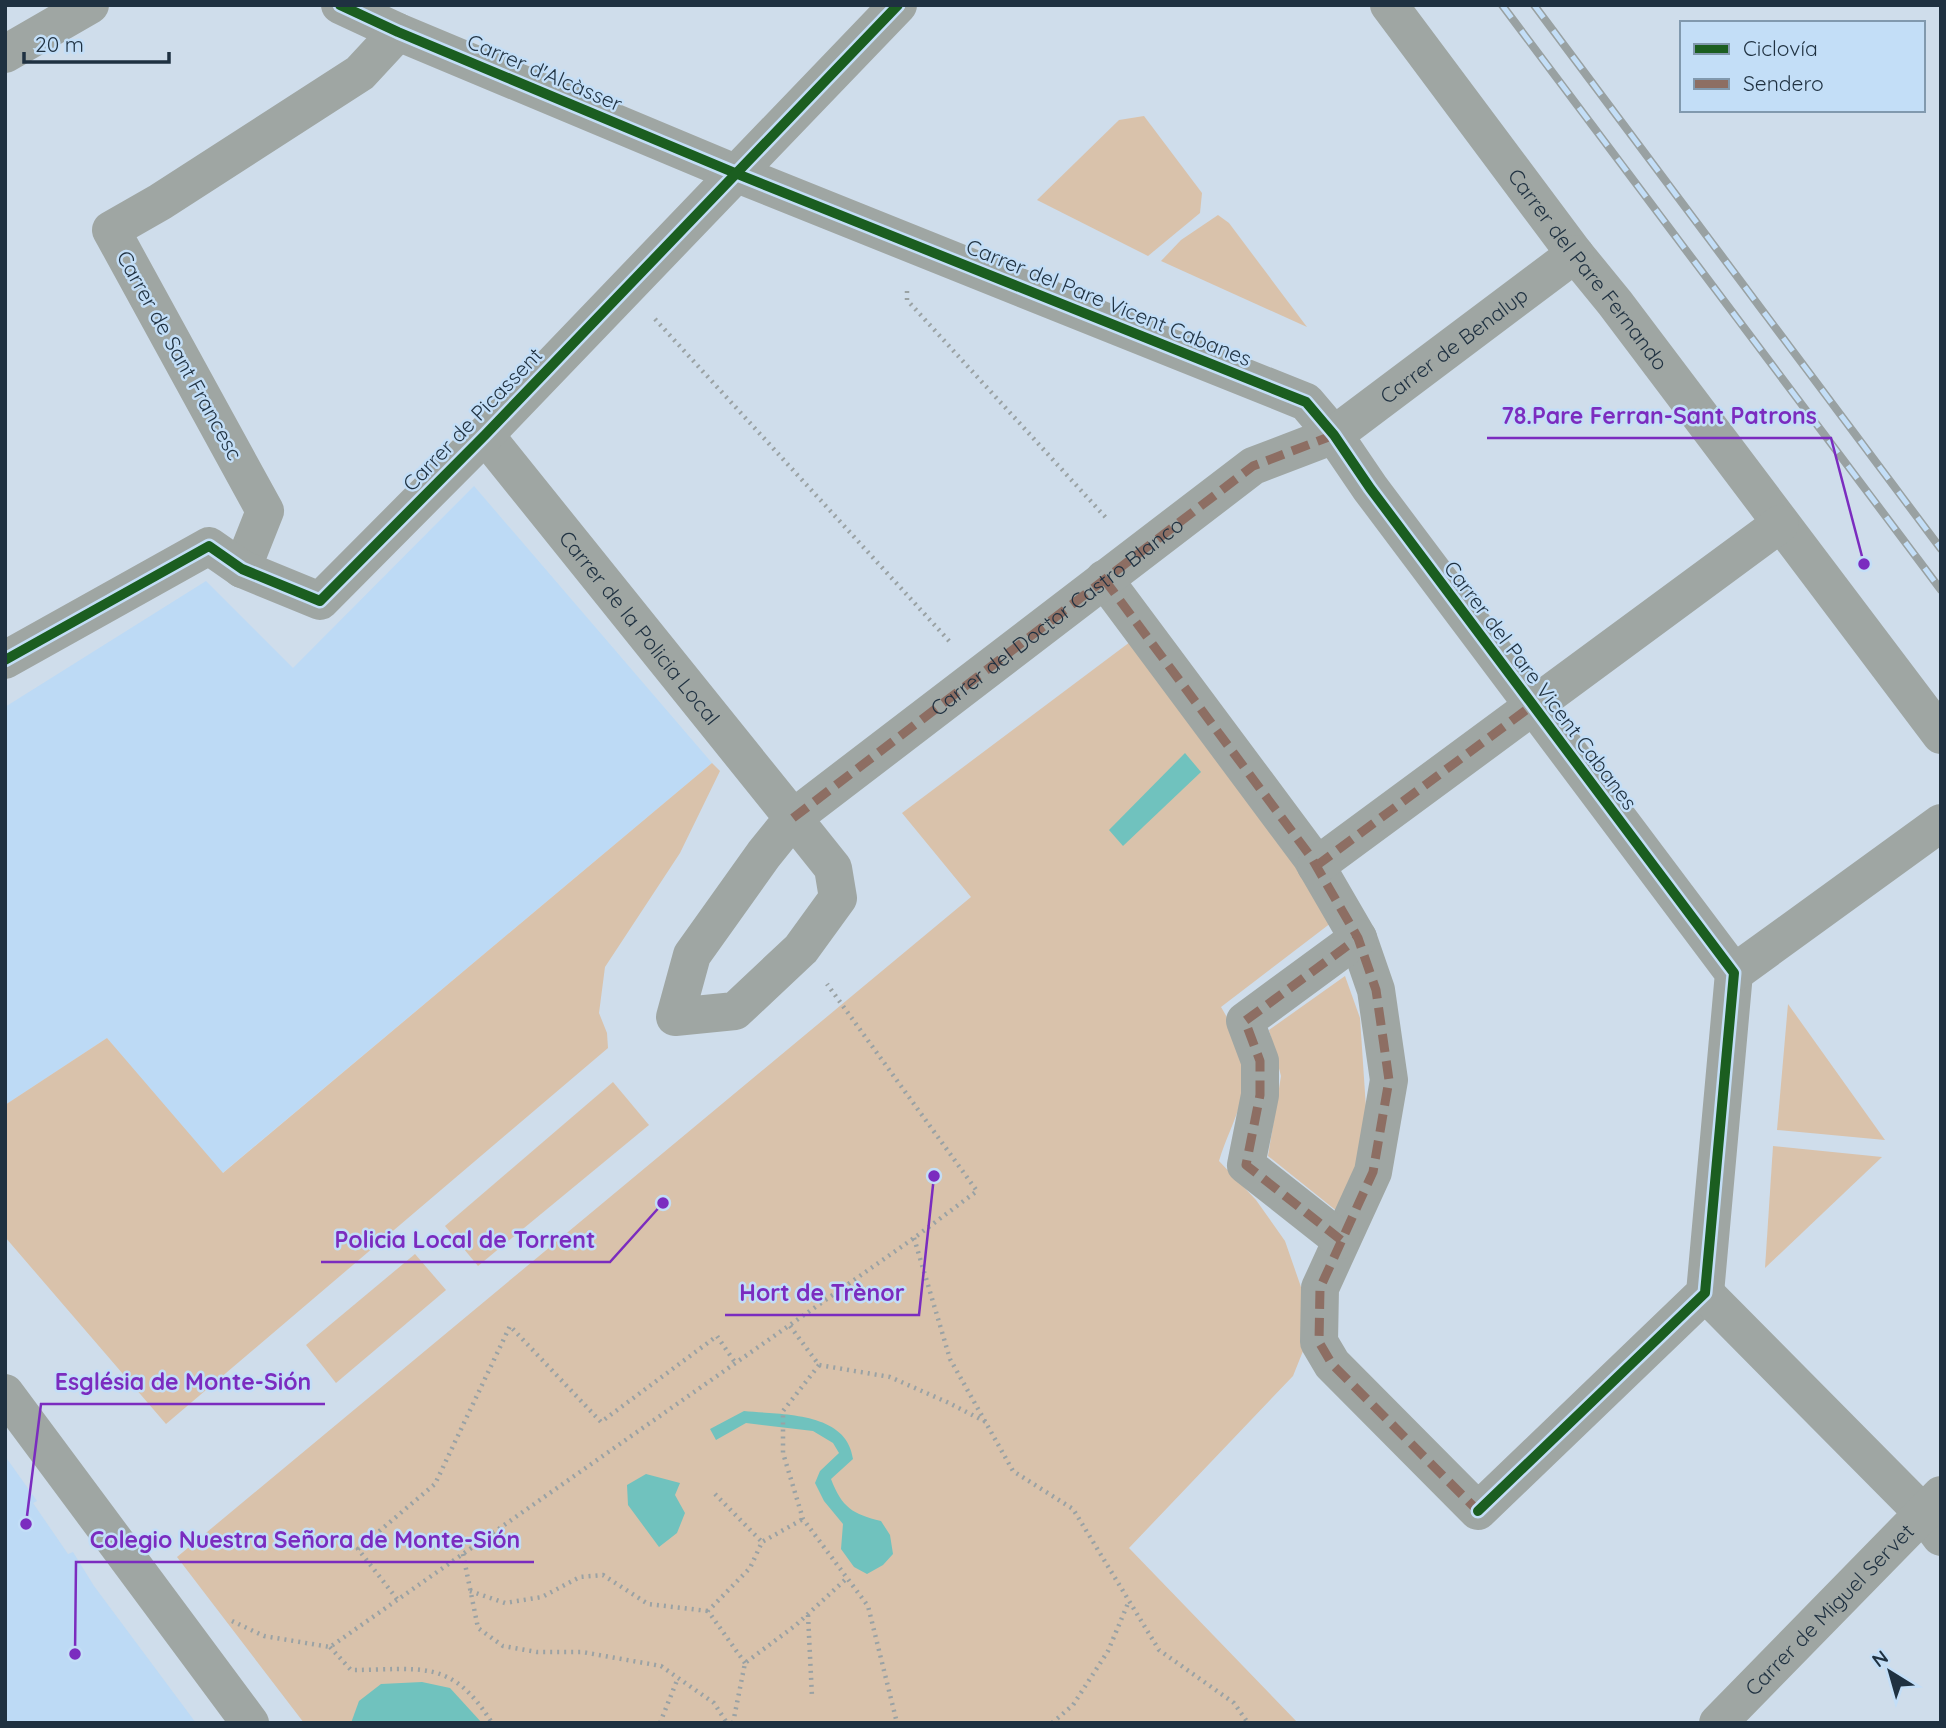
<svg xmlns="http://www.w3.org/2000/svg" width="1946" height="1728" font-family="Quicksand,sans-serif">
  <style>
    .built { fill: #bddaf5 }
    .green { fill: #d9c2ab }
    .water { fill: #70c2be }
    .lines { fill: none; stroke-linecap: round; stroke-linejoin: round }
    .path { stroke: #9aa2a4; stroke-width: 4.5; stroke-dasharray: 2 5; stroke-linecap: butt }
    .minor { stroke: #9fa6a3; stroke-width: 38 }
    .rail-casing { stroke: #99a1a2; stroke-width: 8 }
    .rail { stroke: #c3def7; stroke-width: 5; stroke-dasharray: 16; stroke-linecap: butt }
    .quiet { stroke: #8d6e63; stroke-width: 9; stroke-dasharray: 18 9; stroke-linecap: butt }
    .cycleway-casing { stroke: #c3def7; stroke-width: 15 }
    .cycleway { stroke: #1b5e20; stroke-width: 10 }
    .labels { text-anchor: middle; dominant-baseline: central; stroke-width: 5; stroke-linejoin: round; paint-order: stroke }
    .street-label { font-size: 21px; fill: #1f3141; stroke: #c3def7 }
    .leader { fill: none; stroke: #7b2cbf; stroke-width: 2.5 }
    .callout-dot { fill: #7b2cbf; stroke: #c3def7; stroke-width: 2.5 }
    .callout-label { font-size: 23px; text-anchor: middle; font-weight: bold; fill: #7b2cbf; stroke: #c3def7; stroke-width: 5; stroke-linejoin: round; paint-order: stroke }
  </style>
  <rect width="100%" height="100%" fill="#cfddeb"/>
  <!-- built -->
  <g class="built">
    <path d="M474 486 712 763 220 1175 107 1038 5 1105V707L206 581 293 668Z"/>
    <path d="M5 1456 37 1501 33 1503 68 1554 73 1552 94 1586 196 1723H5Z"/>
  </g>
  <!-- green -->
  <g class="green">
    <path d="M1144 116 1202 193 1200 213 1148 256 1037 200 1119 120Z"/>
    <path d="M1218 215 1229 223 1307 327 1161 261 1181 240Z"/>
    <path d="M1138 636 1344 913 1221 1007C1238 1035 1251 1067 1241 1100 1236 1120 1225 1140 1219 1161L1256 1200 1285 1241 1301 1287 1309 1336 1293 1376 1129 1548 1298 1723H304L177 1557 971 897 902 813Z"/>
    <path d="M712 763 720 771 680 853 605 967 599 1013 607 1033 608 1048 166 1424 5 1237V1105L107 1038 223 1173Z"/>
    <path d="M1345 976 1360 1018 1366 1108 1362 1146 1343 1216 1268 1156 1281 1076 1269 1030Z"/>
    <path d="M1788 1004 1885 1140 1777 1130Z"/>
    <path d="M613 1082 649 1125 478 1266 445 1226Z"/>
    <path d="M1773 1146 1882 1157 1765 1268Z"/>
    <path d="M415 1254 446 1290 336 1383 306 1345Z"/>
  </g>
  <!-- water -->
  <g class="water">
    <path d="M1185 753 1201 772 1123 846 1109 830Z"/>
    <path d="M744 1411C781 1415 847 1411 853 1459L831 1479C842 1508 853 1514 881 1521L890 1535 893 1554 883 1565 867 1574 854 1567 841 1549 843 1524 824 1501 815 1483 820 1471 839 1453 833 1443 813 1431 746 1423 716 1440 710 1429Z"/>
    <path d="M646 1474 680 1483 675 1495 685 1513 677 1533 659 1547 628 1505 627 1485Z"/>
    <path d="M422 1682 450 1688 482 1723H351L359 1701 381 1684Z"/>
  </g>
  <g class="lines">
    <!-- path -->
    <g class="path">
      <path d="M907 291V300L1108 520"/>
      <path d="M655 319 951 643"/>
      <path d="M914 1238 950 1359 1013 1471 1073 1509 1159 1650 1234 1703 1248 1723"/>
      <path d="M790 1326 819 1365 890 1377 949 1403 986 1422"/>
      <path d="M819 1365 783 1411V1453L803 1519 868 1606 897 1723"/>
      <path d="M715 1494 762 1542"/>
      <path d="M463 1554 478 1628 503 1646 537 1652H582L661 1666 714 1703 727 1723"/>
      <path d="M470 1591 505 1603 542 1597 580 1577 603 1575 648 1604 708 1611"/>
      <path d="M397 1599 358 1549 435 1484 510 1326 601 1422 717 1336 736 1364"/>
      <path d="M808 1615 812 1697"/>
      <path d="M232 1621 264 1636 330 1647 914 1238 977 1191 827 984"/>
      <path d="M330 1647 351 1670C420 1670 451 1657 492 1723"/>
      <path d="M745 1663 708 1611 750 1568 762 1542 803 1519"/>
      <path d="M660 1723 678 1678"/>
      <path d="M733 1723 745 1663 796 1625 846 1579"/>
      <path d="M1052 1723 1073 1705 1108 1651 1129 1601"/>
    </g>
    <!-- minor -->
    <g class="minor">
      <path d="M340 5 398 32 735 173 1306 402 1334 435 1370 488 1734 973 1705 1293 1478 1511 1332 1364 1319 1342 1320 1288 1373 1172 1389 1080 1376 990 1358 938 1311 857 1104 579"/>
      <path id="s1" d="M1389 5 1575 254 1615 303 1941 735"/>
      <path d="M5 54 90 5"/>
      <path id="s2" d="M485 435 793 818 764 854 692 955 675 1017 735 1011 801 949 838 898 833 868 793 818 1253 466 1334 435 1575 254"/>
      <path d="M242 569 265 511 111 230 160 202 360 73 398 32"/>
      <path d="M5 660 209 546 242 569 320 601 485 435 898 5"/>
      <path d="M1316 866 1780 524"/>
      <path d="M1734 973 1941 823"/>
      <path d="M1341 1240 1246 1165 1260 1095V1061L1245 1021 1358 938"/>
      <path d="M1705 1293 1923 1513 1941 1537"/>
      <path d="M5 1393 250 1723"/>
      <path id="s3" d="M1718 1723 1941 1495"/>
    </g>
    <!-- rail casing -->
    <g class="rail-casing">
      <g id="rail">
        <path d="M1502 5 1941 590"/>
        <path d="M1534 5 1941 549"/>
      </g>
    </g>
    <!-- rail -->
    <use href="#rail" class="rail"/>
    <!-- quiet -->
    <g class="quiet">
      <path d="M1104 579 1311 857 1358 938 1376 990 1389 1080 1373 1172 1320 1288 1319 1342 1332 1364 1478 1511"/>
      <path id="s4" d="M793 818 1253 466 1334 435"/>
      <path d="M1316 866 1533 705"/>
      <path d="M1341 1240 1246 1165 1260 1095V1061L1245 1021 1358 938"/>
    </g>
    <!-- cycleway casing -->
    <g class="cycleway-casing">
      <g id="cycleway">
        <path d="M340 5 398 32 735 173 1306 402 1334 435 1370 488 1734 973 1705 1293 1478 1511"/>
        <path d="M5 660 209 546 242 569 320 601 485 435 898 5"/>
      </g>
    </g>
    <!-- cycleway -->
    <use href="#cycleway" class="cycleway"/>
  </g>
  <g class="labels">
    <!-- street labels -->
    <g class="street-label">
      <text transform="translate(545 72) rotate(23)">Carrer d'Alcàsser</text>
      <text stroke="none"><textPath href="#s1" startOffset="331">Carrer del Pare Fernando</textPath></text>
      <text transform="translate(1109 302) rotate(22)">Carrer del Pare Vicent Cabanes</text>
      <text stroke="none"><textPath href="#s2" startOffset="1850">Carrer de Benalup</textPath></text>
      <text transform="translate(180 355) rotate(61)">Carrer de Sant Francesc</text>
      <text transform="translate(472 419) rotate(-46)">Carrer de Picassent</text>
      <text stroke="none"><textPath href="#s4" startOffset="332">Carrer del Doctor Castro Blanco</textPath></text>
      <text stroke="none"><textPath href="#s2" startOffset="247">Carrer de la Policia Local</textPath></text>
      <text transform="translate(1541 685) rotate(53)">Carrer del Pare Vicent Cabanes</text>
      <text stroke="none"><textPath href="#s3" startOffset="159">Carrer de Miguel Servet</textPath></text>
    </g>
  </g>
  <!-- callouts -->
  <path class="leader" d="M1864 564L1831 438H1487M663 1203L610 1262H321M934 1176L919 1315H725M26 1524L41 1404H325M75 1654L76 1562H534"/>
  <g class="callout-dot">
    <circle cx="1864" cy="564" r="7"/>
    <circle cx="663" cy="1203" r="7"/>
    <circle cx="934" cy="1176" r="7"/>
    <circle cx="26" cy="1524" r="7"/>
    <circle cx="75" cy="1654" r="7"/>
  </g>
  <g class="callout-label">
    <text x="1659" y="424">78.Pare Ferran-Sant Patrons</text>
    <text x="465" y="1248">Policia Local de Torrent</text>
    <text x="822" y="1301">Hort de Trènor</text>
    <text x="183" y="1390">Església de Monte-Sión</text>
    <text x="305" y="1548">Colegio Nuestra Señora de Monte-Sión</text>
  </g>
  <!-- border -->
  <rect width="1946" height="1728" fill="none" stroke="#1f3141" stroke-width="14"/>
  <!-- legend -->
  <rect x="1680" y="21" width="245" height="91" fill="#c3def7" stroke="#8199ae" stroke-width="2"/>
  <rect x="1694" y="44" width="35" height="10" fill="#1b5e20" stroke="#8199ae" stroke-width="2"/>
  <text x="1743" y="56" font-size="21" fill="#1f3141">Ciclovía</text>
  <rect x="1694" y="79" width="35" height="10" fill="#8d6e63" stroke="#8199ae" stroke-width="2"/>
  <text x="1743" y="91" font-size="21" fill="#1f3141">Sendero</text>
  <!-- north arrow -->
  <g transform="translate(1890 1672) rotate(323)" stroke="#c3def7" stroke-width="5" paint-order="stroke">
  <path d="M0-5L12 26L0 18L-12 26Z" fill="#1f3141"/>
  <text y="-10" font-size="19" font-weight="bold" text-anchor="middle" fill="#1f3141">N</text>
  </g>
  <!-- scale -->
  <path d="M24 52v10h145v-10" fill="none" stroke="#1f3141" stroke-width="3.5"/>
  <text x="35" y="52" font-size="21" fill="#1f3141" stroke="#c3def7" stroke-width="5" paint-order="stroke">20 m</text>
</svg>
